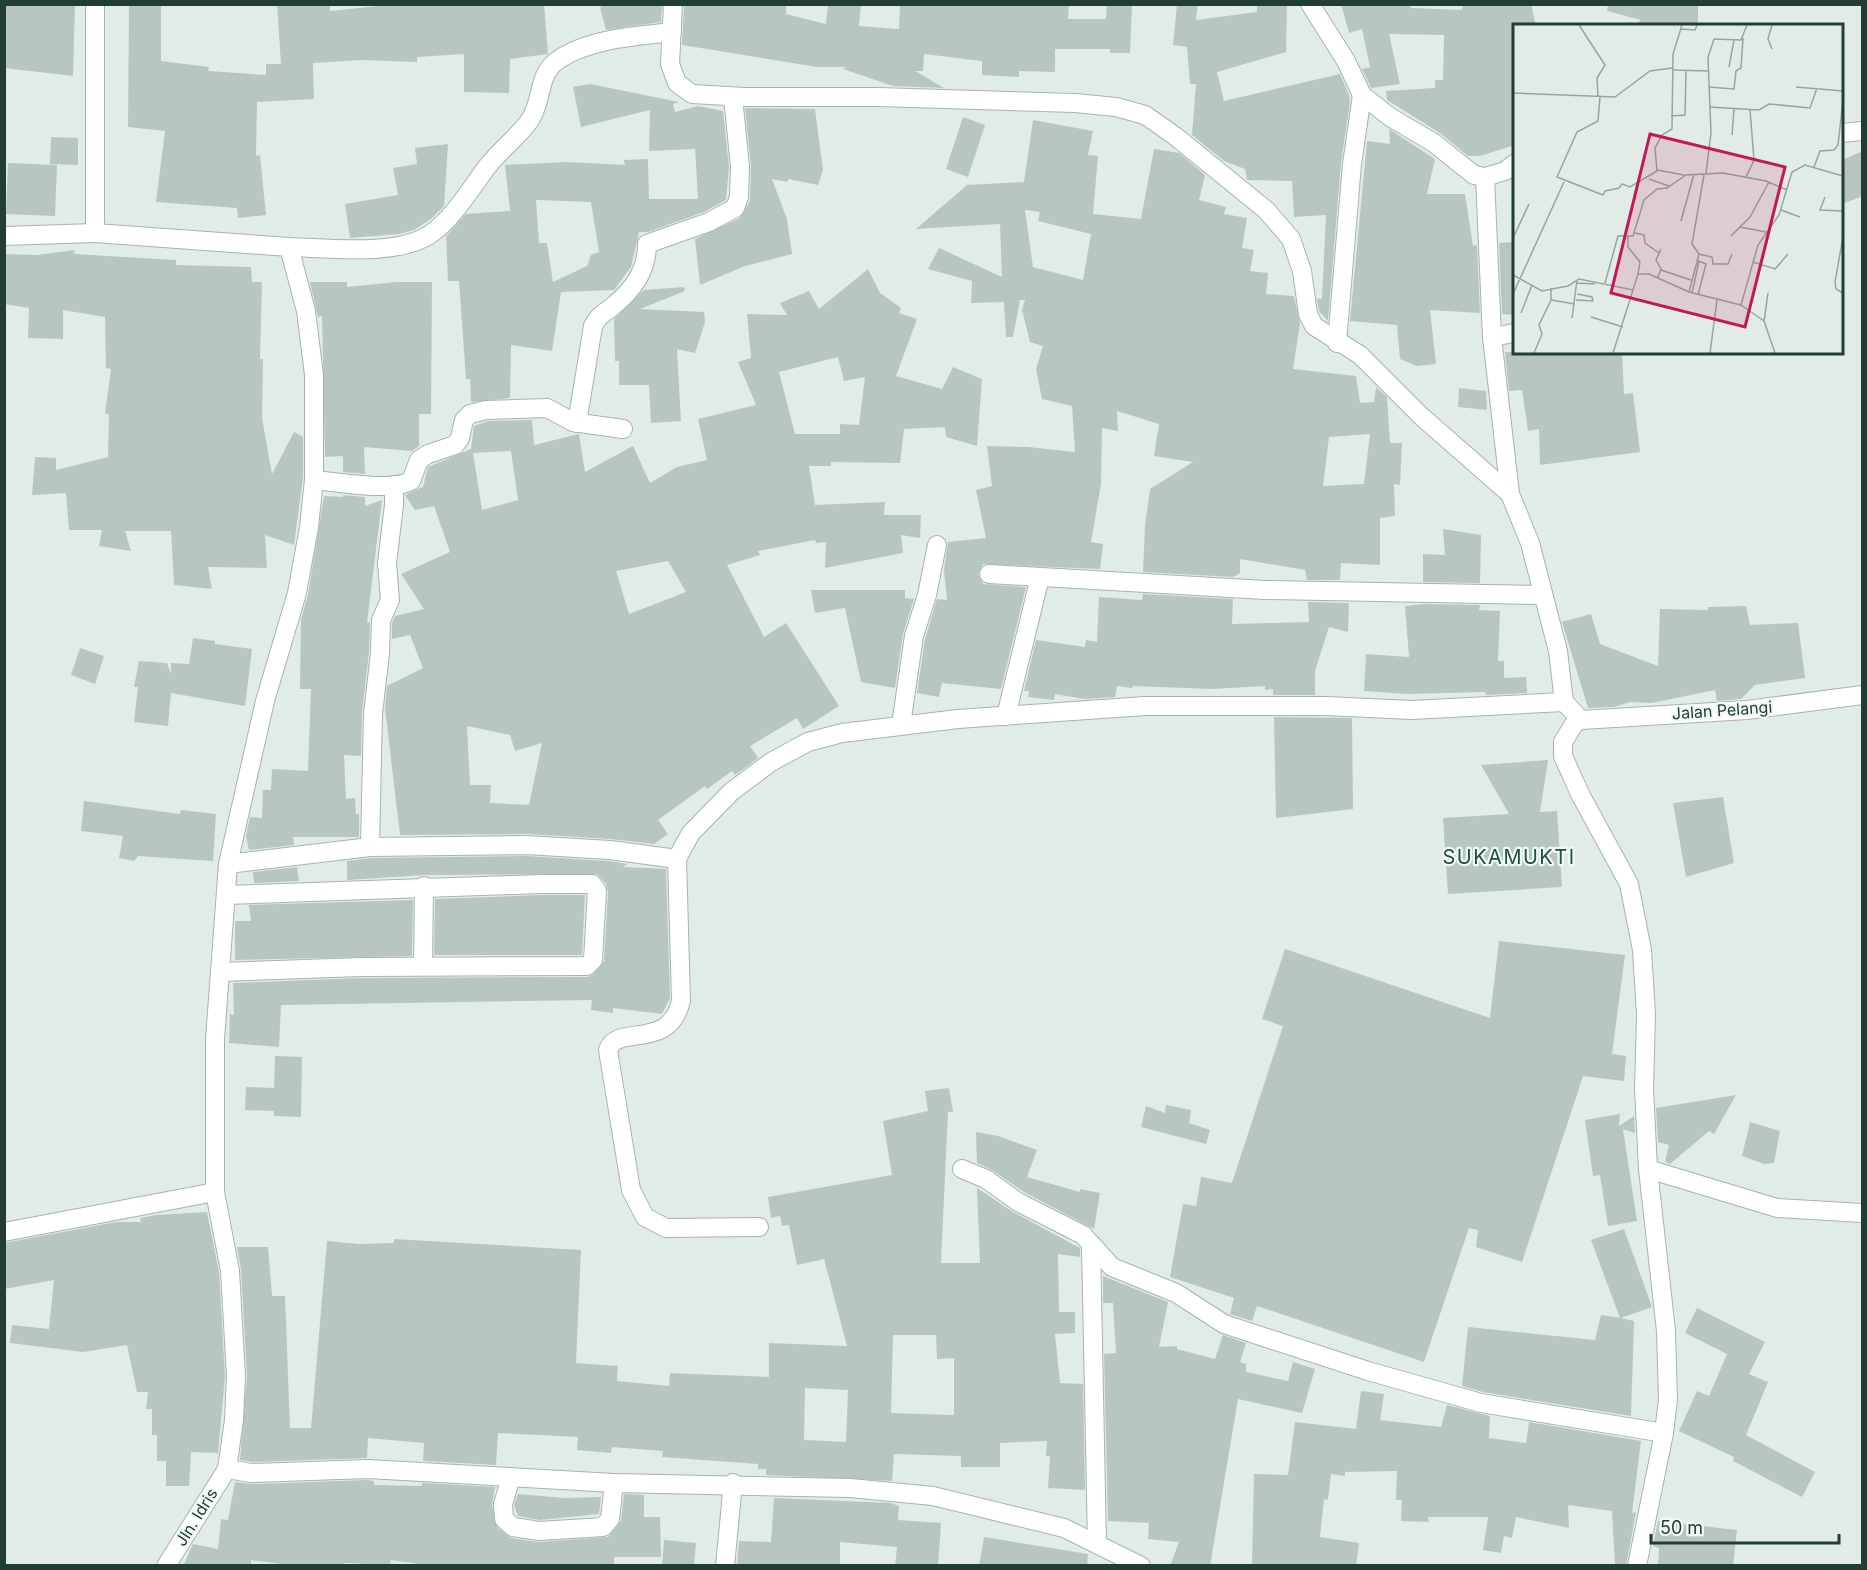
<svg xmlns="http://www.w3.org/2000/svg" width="1867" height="1570" font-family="Inter,sans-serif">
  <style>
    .building { fill: #b7c7c0; fill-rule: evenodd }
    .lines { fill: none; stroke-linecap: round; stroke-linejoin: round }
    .minor-casing { stroke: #a5b4ae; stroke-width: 20 }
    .minor { stroke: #fff; stroke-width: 18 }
    .labels { text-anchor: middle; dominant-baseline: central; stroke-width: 4.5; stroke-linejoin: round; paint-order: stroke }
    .street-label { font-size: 16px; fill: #223d36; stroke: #f2f8f5 }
    .quarter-label { font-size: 20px; letter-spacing: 1.5px; fill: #1e4f43; stroke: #f2f8f5 }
    .inset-road { fill: none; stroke: #95a6a0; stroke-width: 1.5 }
    .view { fill: #c2185b; fill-opacity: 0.15; stroke: #c2185b; stroke-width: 3 }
    .inset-edge { fill: none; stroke: #223d36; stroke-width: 3 }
  </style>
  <rect width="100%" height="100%" fill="#e2ece7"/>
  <!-- building -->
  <g class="building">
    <path d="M4 4H75L73 76 4 68Z"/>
    <path d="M277 4H330V11L399 4H544L548 54 510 59 509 93 464 92V54L417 57V62L361 60 313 63 314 99 257 102 256 156 260 155 266 215 238 218 237 208 156 202 165 131 128 127 129 6H161V61L209 67 208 71 266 75V64H281Z"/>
    <path d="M611 4H662L661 22 606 30 600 7Z"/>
    <path d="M684 4H786V14L826 24 828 4H861L859 26 899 29 900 4H1069L1068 19H1106L1107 4H1132L1130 53H1110V49H1055V72L1019 71V77L982 75V61L924 54 923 71H915L944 88 893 86 843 69 846 67H817L682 45Z"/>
    <path d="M1177 4H1198L1196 20 1257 12V4H1287L1286 52 1217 72 1224 101 1340 74 1349 95 1350 102 1341 163 1328 321 1319 311 1317 298 1322 299 1326 215 1294 217 1292 181 1247 180 1245 169 1224 161 1192 135 1196 84H1190L1187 47 1173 45Z"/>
    <path d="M1341 4H1410L1411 8 1462 10 1463 4H1531L1536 26H1515V145L1480 156H1468L1440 133 1387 100 1386 91 1435 88V80H1443L1444 35 1389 34 1400 84 1371 88 1362 69 1370 67 1362 29 1349 33Z"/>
    <path d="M1608 4H1698V26H1634L1641 20 1607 11Z"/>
    <path d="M590 84 679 102 673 104 675 112 698 106 723 111 729 167 726 200 704 212 648 232H639L631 267 614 290 561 292 552 351 511 345 510 398 471 402 470 379H466L459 281H448L446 236 466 214 510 211 505 165 567 162 625 165 624 160 648 159 649 199H698L695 149 649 151 650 110 581 127 573 87ZM536 200 591 202 599 252 591 255 587 266 553 282 547 243H539Z"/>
    <path d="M745 108 815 109 823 170 818 185 788 179V182L772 179 787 219 792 254 745 266 700 285 695 239 740 218 750 201 751 166Z"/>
    <path d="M963 117 985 125 968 177 946 169Z"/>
    <path d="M1033 120 1093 131 1088 155 1098 156 1093 214 1141 219 1154 149 1179 153 1205 175 1199 200 1226 207 1224 214 1247 218 1242 248 1254 250 1250 271 1268 273 1266 294 1294 296 1300 324 1293 369 1356 376 1360 403 1374 402 1376 387 1387 397 1390 443H1402L1400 485 1394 484 1395 516 1380 518V565L1341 563 1340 580H1307L1305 570 1240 559V573L1233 577 1143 572 1145 526 1150 489 1193 462 1154 456 1159 424 1117 411 1118 431 1102 428 1101 484 1091 542 1103 544 1100 569 983 564 978 574 983 584 1026 587 1001 689 942 683 939 697 917 693 925 639 937 599 947 600 944 570 948 542 986 538 976 490 992 486 987 446 1028 447 1075 452 1072 406 1042 399 1036 369 1043 346 1030 342 1022 310 1025 300H1020L1013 337H1006L1004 302 971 303 972 281 928 269 939 248 1002 277 1000 224 916 229 967 185 1024 182ZM1025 210 1040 212 1038 221 1091 234 1083 280 1033 267ZM1370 434 1364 484 1323 486 1329 437Z"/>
    <path d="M1389 129 1435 159 1427 194H1465L1473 246 1477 245 1480 313 1430 310 1436 364 1417 366 1400 359 1397 325 1350 321 1367 141 1390 144Z"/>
    <path d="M51 137 78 138V165L50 164Z"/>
    <path d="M448 144 444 206 432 218 414 230 399 234 350 238 345 204 398 195 393 168 417 164 415 148Z"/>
    <path d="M1863 151V196L1842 204V160Z"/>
    <path d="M8 163 57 165 55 216 6 214Z"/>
    <path d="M1515 242V315L1502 314 1499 243Z"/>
    <path d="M75 250 74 254 176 260V265L251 267 252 282H262L260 359H263L262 418 272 474 294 432 303 437V478L294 545 265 535 267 568 208 567 212 589 174 585 171 531H125L131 551 99 546 102 530H69L66 493 32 495 35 457 56 458V470L108 457 109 414H105L111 369 106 368 105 317 63 310V339L28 338 29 308 4 304V254L36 255Z"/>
    <path d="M868 269 880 293 901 308 899 313 917 319 896 376 942 389 953 367 982 379 977 446 946 437 945 427 904 429 900 463 831 462V466H809L815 505 885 502 884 515H921L920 538 901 535 903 553 825 568 826 542 816 543 815 540 758 551 760 555 727 565 764 637 786 623 839 706 803 729 797 718 750 746 758 758 735 775 732 771 707 789 705 786 658 820 668 834 654 844 611 839 527 834 400 835 385 708 387 686 423 668 410 635 392 639V623L395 616 424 609 401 574 450 552 434 506 415 510 405 495 423 487 428 467 471 449 474 426 488 421 532 420 534 445 579 434 585 472 633 446 650 483 677 467 707 460 698 419 756 405 738 362 751 358 747 314 787 315 780 303 809 291 819 309ZM838 357 844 381 865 377 859 425 840 424V434H795L779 372ZM511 451 518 500 482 510 473 453ZM668 561 686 592 629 614 616 571ZM467 726 510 735 515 751 542 743 529 805 490 803 491 785H470Z"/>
    <path d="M310 282H347V287L396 282H432L431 414H419V446L412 451 364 447 365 474 343 472V456L325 457 322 316 318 317Z"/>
    <path d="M684 287 685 291 640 309 704 312 705 322 695 353 677 349 681 421 651 423 649 385H619V361H615L614 319 644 290Z"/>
    <path d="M1505 352H1622L1624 394 1633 393 1640 452 1540 465 1539 429 1528 431 1522 390 1509 391Z"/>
    <path d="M1459 388 1486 391 1487 410 1458 407Z"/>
    <path d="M343 495 365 497V506L382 500 367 623 370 622 369 652 362 713 361 756 344 755 346 799 355 798 356 814H359V837H293L294 845 249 850 246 836 250 817 262 818 263 790H271L272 769 308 771 311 689H300L301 619 308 595 324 496 343 497Z"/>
    <path d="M1443 529 1481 535 1480 583 1423 582V554L1445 555Z"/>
    <path d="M811 590H905V598L914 599 903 634 895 688 861 682 845 608 815 613Z"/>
    <path d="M1143 594 1233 599 1232 624 1309 622 1308 602 1349 603 1348 632 1329 627 1315 671V695H1273V689L1265 690V686L1212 689 1133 686 1132 688 1117 686 1115 697 1085 699 1055 694 1054 700 1028 697 1029 691H1024L1036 640 1085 647 1086 640 1097 642 1099 597 1142 600Z"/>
    <path d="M1424 604 1480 605 1479 610 1500 611 1498 661H1504V678L1526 677 1527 693 1486 695 1485 692 1407 694 1364 691 1366 654 1409 657 1405 606Z"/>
    <path d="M1746 606 1750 625 1798 623 1805 678 1755 685 1741 699 1717 701 1715 690 1652 703 1630 702 1614 707 1588 708 1562 622 1591 614 1600 644 1658 666 1660 609 1708 610V607Z"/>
    <path d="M193 638 215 641V644L252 649 245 706 171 693 168 726 134 722 138 687H134L139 661 167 663 171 674V663L189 664Z"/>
    <path d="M80 648 104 656 95 684 71 675Z"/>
    <path d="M1274 717 1352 718 1353 809 1276 818Z"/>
    <path d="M1548 760 1540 812 1557 811 1562 887 1448 894 1443 818 1509 814 1481 765Z"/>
    <path d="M1723 797 1734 863 1686 877 1673 803Z"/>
    <path d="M84 801 180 814 181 810 216 814 213 861 138 856 134 861 119 858 123 836 81 831Z"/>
    <path d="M526 856 609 861 627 864 623 867 666 869 670 998 662 1014 613 1008V1013L591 1010 592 1000 281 1005 279 1047 229 1043 230 1014 234 1015 233 983 362 978 587 977 594 974 604 961 608 892 606 884 597 874 424 875 347 880V861L371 858Z"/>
    <path d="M297 867 299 881 254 883 253 872Z"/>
    <path d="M542 895H585L582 955H434L435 899Z"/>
    <path d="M413 900 412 956 235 960V921H251L249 905Z"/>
    <path d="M1499 941 1625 955 1612 1054 1626 1056 1624 1081 1583 1076 1522 1262 1476 1247 1478 1230 1469 1228 1424 1362 1257 1306 1252 1321 1230 1314 1234 1298 1170 1277 1183 1204 1196 1206 1201 1177 1232 1183 1283 1026 1262 1019 1285 949 1490 1018Z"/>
    <path d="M275 1056 302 1057 301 1117 274 1116V1111L245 1110 246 1087 274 1088Z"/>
    <path d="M949 1088 953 1112H948L941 1263H980L977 1188 1013 1212 1080 1248V1257L1058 1254 1059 1312H1075V1333L1055 1334 1060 1383 1083 1384 1085 1490 1048 1488 1050 1456H1046L1047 1441 1000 1443V1467H961V1456L894 1454 892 1481 766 1475V1469H758V1464L662 1457 663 1451 612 1447 611 1453 577 1450 578 1437 498 1433 496 1465 423 1461 424 1443 368 1438 367 1458 252 1462 240 1460 247 1376 241 1270 237 1247H268L272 1296H285L290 1428H311L327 1241 359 1244 394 1243V1239L581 1250 576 1363 618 1366 617 1381 669 1386 670 1373 769 1377V1343L847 1346 824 1259 797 1265 789 1225 782 1226 780 1216 771 1218 768 1197 892 1175 883 1121 928 1111 925 1091ZM893 1335H936L937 1359 954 1358V1415L891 1413ZM805 1388 848 1390 846 1442 804 1440Z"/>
    <path d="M1736 1095 1714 1134 1709 1131 1670 1164 1665 1162 1669 1145 1658 1142 1656 1108Z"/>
    <path d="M1166 1105 1191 1110 1189 1123 1210 1130 1206 1144 1141 1127 1146 1106 1165 1113Z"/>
    <path d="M1620 1114 1619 1126 1634 1116 1635 1133 1623 1129 1637 1221 1608 1226 1600 1175 1593 1176 1585 1120Z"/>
    <path d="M1750 1122 1780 1131 1774 1163 1764 1164 1742 1156Z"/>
    <path d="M976 1132 998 1136 1037 1150 1027 1177 1080 1192V1189L1100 1193 1094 1229 1024 1192 992 1170 977 1163Z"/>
    <path d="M207 1212 219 1272 225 1376 218 1453 191 1452 189 1486H166V1461H157V1435H152V1409H146L148 1392H137L127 1345 83 1352 10 1343 12 1325 49 1329 54 1280 4 1289V1243L116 1222H141L140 1218 156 1215Z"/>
    <path d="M1624 1229 1652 1307 1621 1318 1634 1321 1631 1416 1483 1392 1462 1386 1468 1327 1595 1340 1601 1315 1620 1318 1591 1240Z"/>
    <path d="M1103 1276 1168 1302 1159 1347 1177 1346V1349L1215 1359 1223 1335 1246 1343 1240 1362 1246 1364V1372L1288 1381 1293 1362 1315 1369 1302 1413 1238 1399 1210 1566H1170L1179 1542 1148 1539 1149 1523 1108 1521 1104 1354 1116 1353 1113 1303H1103Z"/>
    <path d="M1697 1308 1765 1342 1749 1374 1768 1382 1746 1435 1815 1472 1802 1497 1733 1461 1734 1457 1679 1431 1697 1391 1709 1396 1727 1354 1685 1333Z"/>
    <path d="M1361 1391 1384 1394 1380 1420 1441 1427 1447 1405 1490 1416 1489 1438 1526 1443 1529 1422 1641 1441 1632 1513 1636 1512 1626 1566H1615L1612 1511 1568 1505 1569 1528 1516 1517 1512 1538 1504 1536 1501 1553 1483 1550 1488 1517H1428L1429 1522 1401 1521 1402 1500H1396L1397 1471 1345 1472V1476L1331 1474 1328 1500 1324 1499 1320 1537 1359 1543 1356 1566H1252L1254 1474 1288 1475 1295 1422 1356 1429Z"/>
    <path d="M367 1480 374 1481V1485L422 1486V1483L495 1487 492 1505 497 1527 511 1538 538 1542 608 1537 621 1521 624 1494 644 1495V1517H660L661 1557H614V1566H434L391 1560 390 1565 344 1563V1566H298L251 1560V1566H183L193 1544 218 1549 221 1519 228 1520 235 1482 251 1484Z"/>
    <path d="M518 1494 565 1498 601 1497 599 1514 540 1520 518 1516 514 1505Z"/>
    <path d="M774 1498 891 1503 899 1506 898 1520 941 1523 938 1566H895L897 1547 840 1542V1566H737L739 1541 771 1542Z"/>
    <path d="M1658 1521 1737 1530 1733 1566H1658L1659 1548 1653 1546Z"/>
    <path d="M984 1537 1088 1554 1087 1566H979Z"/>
    <path d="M664 1540 696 1543 694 1566H662Z"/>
  </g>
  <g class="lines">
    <!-- minor casing -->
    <g class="minor-casing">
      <g id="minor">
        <path d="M95 4V233L289 247 306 311 314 375V480L309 527 297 593 265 701 228 864 215 1039V1192L230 1271 236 1376 234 1420 227 1469 251 1473 368 1469 614 1483 850 1488 933 1496 1064 1528 1141 1566"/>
        <path d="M673 4 670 64 677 83 692 94 745 97H878L1075 103 1116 107 1145 115 1175 136 1266 210 1291 239 1302 271 1308 314 1314 326 1360 355 1421 416 1510 494 1530 543 1558 651 1564 702 1581 720 1574 724 1563 742V756L1580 794 1629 884 1642 950 1646 1015 1644 1089 1648 1169 1666 1331 1668 1399 1664 1433 1637 1566"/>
        <path d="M1310 4 1346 61 1362 95 1390 117 1434 143 1474 175 1485 177 1505 171 1514 164"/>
        <path d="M1842 133 1862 131"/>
        <path d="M1485 177 1492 337 1510 494"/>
        <path d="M4 236 95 233"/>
        <path d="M289 247C328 248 400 257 432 233 454 217 471 188 487 167 500 150 518 137 530 120 543 101 537 74 558 60 588 39 636 36 672 32"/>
        <path d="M1492 337 1514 333"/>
        <path d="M1337 343 1352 164 1362 95"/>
        <path d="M577 423 593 326C598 316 604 313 612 307 633 290 647 271 647 244L709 222 735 208 739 197 740 167 733 97"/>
        <path d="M314 480C340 482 388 492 411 481L419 460 428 454 455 445 460 438 464 420 470 414 486 410 547 408 573 422 623 429"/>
        <path d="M989 574 1265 590 1543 595"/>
        <path d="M1006 716 1040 577"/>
        <path d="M1581 720 1747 710 1862 695"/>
        <path d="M901 725 914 636 927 595 937 545"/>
        <path d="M370 847 373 714 380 653 381 620 390 600 387 563 394 505V485"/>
        <path d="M228 864 370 847 526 845 610 850 677 859"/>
        <path d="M423 966 424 886"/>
        <path d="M220 972 362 967 587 966 593 960 597 891 592 884H542L226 895"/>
        <path d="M962 1169 986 1179 1018 1202 1083 1235 1112 1267 1176 1293 1224 1324 1368 1371 1481 1403 1664 1433"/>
        <path d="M1648 1169 1777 1208 1862 1213"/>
        <path d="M759 1227 666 1228 645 1217 631 1190 608 1050C617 1023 669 1052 681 1001L677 859 682 849 691 833 731 792 771 762 808 742 842 733 958 719 1145 706H1326L1412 710 1564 702"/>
        <path d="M4 1232 215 1192"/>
        <path d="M1091 1244 1097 1544"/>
        <path d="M511 1477 503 1504 504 1519 513 1527 539 1531 603 1527 610 1519 614 1483"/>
        <path d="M166 1566 227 1469"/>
        <path d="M725 1566 733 1483"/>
      </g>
    </g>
    <!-- minor -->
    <use href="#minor" class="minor"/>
  </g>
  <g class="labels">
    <!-- street labels -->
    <g class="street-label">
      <text transform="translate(1722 710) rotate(-4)">Jalan Pelangi</text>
      <text transform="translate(196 1517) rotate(-58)">Jln. Idris</text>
    </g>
    <!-- quarter labels -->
    <g class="quarter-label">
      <text x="1509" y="857">SUKAMUKTI</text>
    </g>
  </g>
  <!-- overview -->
  <g transform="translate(1513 24)">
    <rect width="330" height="330" fill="#e2ece7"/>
    <path class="inset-road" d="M66 1 92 41 84 54 85 73M259 1 255 15 259 25M168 5 182 6 184 1M216 43 221 16M159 46 196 47M196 63 221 65 223 47 228 44 230 14M283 63 330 67M0 69 102 73 137 47 159 44M87 73 85 97 64 108 44 153 90 171 92 167 106 164 109 160 117 163 144 147 142 124 149 111 159 105 160 30 169 1M196 83 246 86 256 80 297 84 304 64M158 92 172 91 173 46M219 111 221 85M301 143 307 127 321 126 325 121 330 76M144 146 171 151M193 149 198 109 195 33 201 15 228 16 234 1M191 151 179 220 186 230 199 233 200 240H215L219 230M233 153 241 136 237 86M136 155 156 162M312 173 307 186 330 187M268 186 287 193M168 197 181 150M227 203 253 208M122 209 131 211 132 219 146 229M115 212V223L127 238 125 250M218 212 237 193 256 158M330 213 322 258 323 265 330 269M0 214 16 180M240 238 262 245 275 230M148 246 178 256M0 251 29 267 55 262 66 255 120 266 125 250H136L176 268 228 281 245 221 266 191 279 148 292 141 330 152M145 253 148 245 143 236 148 225M64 259 82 260M92 259 105 212H120L131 176 144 165 154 164 173 151 210 149 253 157 274 166M176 268 186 230M179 269 186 237 193 240 185 271M0 270 51 158M38 276 62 280M63 276 80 277 79 273 64 270M228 281 251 297 262 329M8 289 19 261M78 293 110 303M59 294 64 256M251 297 255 269M21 329 29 310 26 301 38 276V264M100 329 120 266M197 329 204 276"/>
    <path class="view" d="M137 110 272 143 232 303 98 269Z"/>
    <rect width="330" height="330" class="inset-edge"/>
  </g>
  <!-- border -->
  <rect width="1867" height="1570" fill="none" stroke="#223d36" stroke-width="12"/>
  <!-- scale -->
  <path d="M1651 1534v9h188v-9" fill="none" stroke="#223d36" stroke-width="3"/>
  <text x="1660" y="1534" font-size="18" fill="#223d36" stroke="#f2f8f5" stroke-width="4.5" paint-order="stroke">50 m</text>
</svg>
